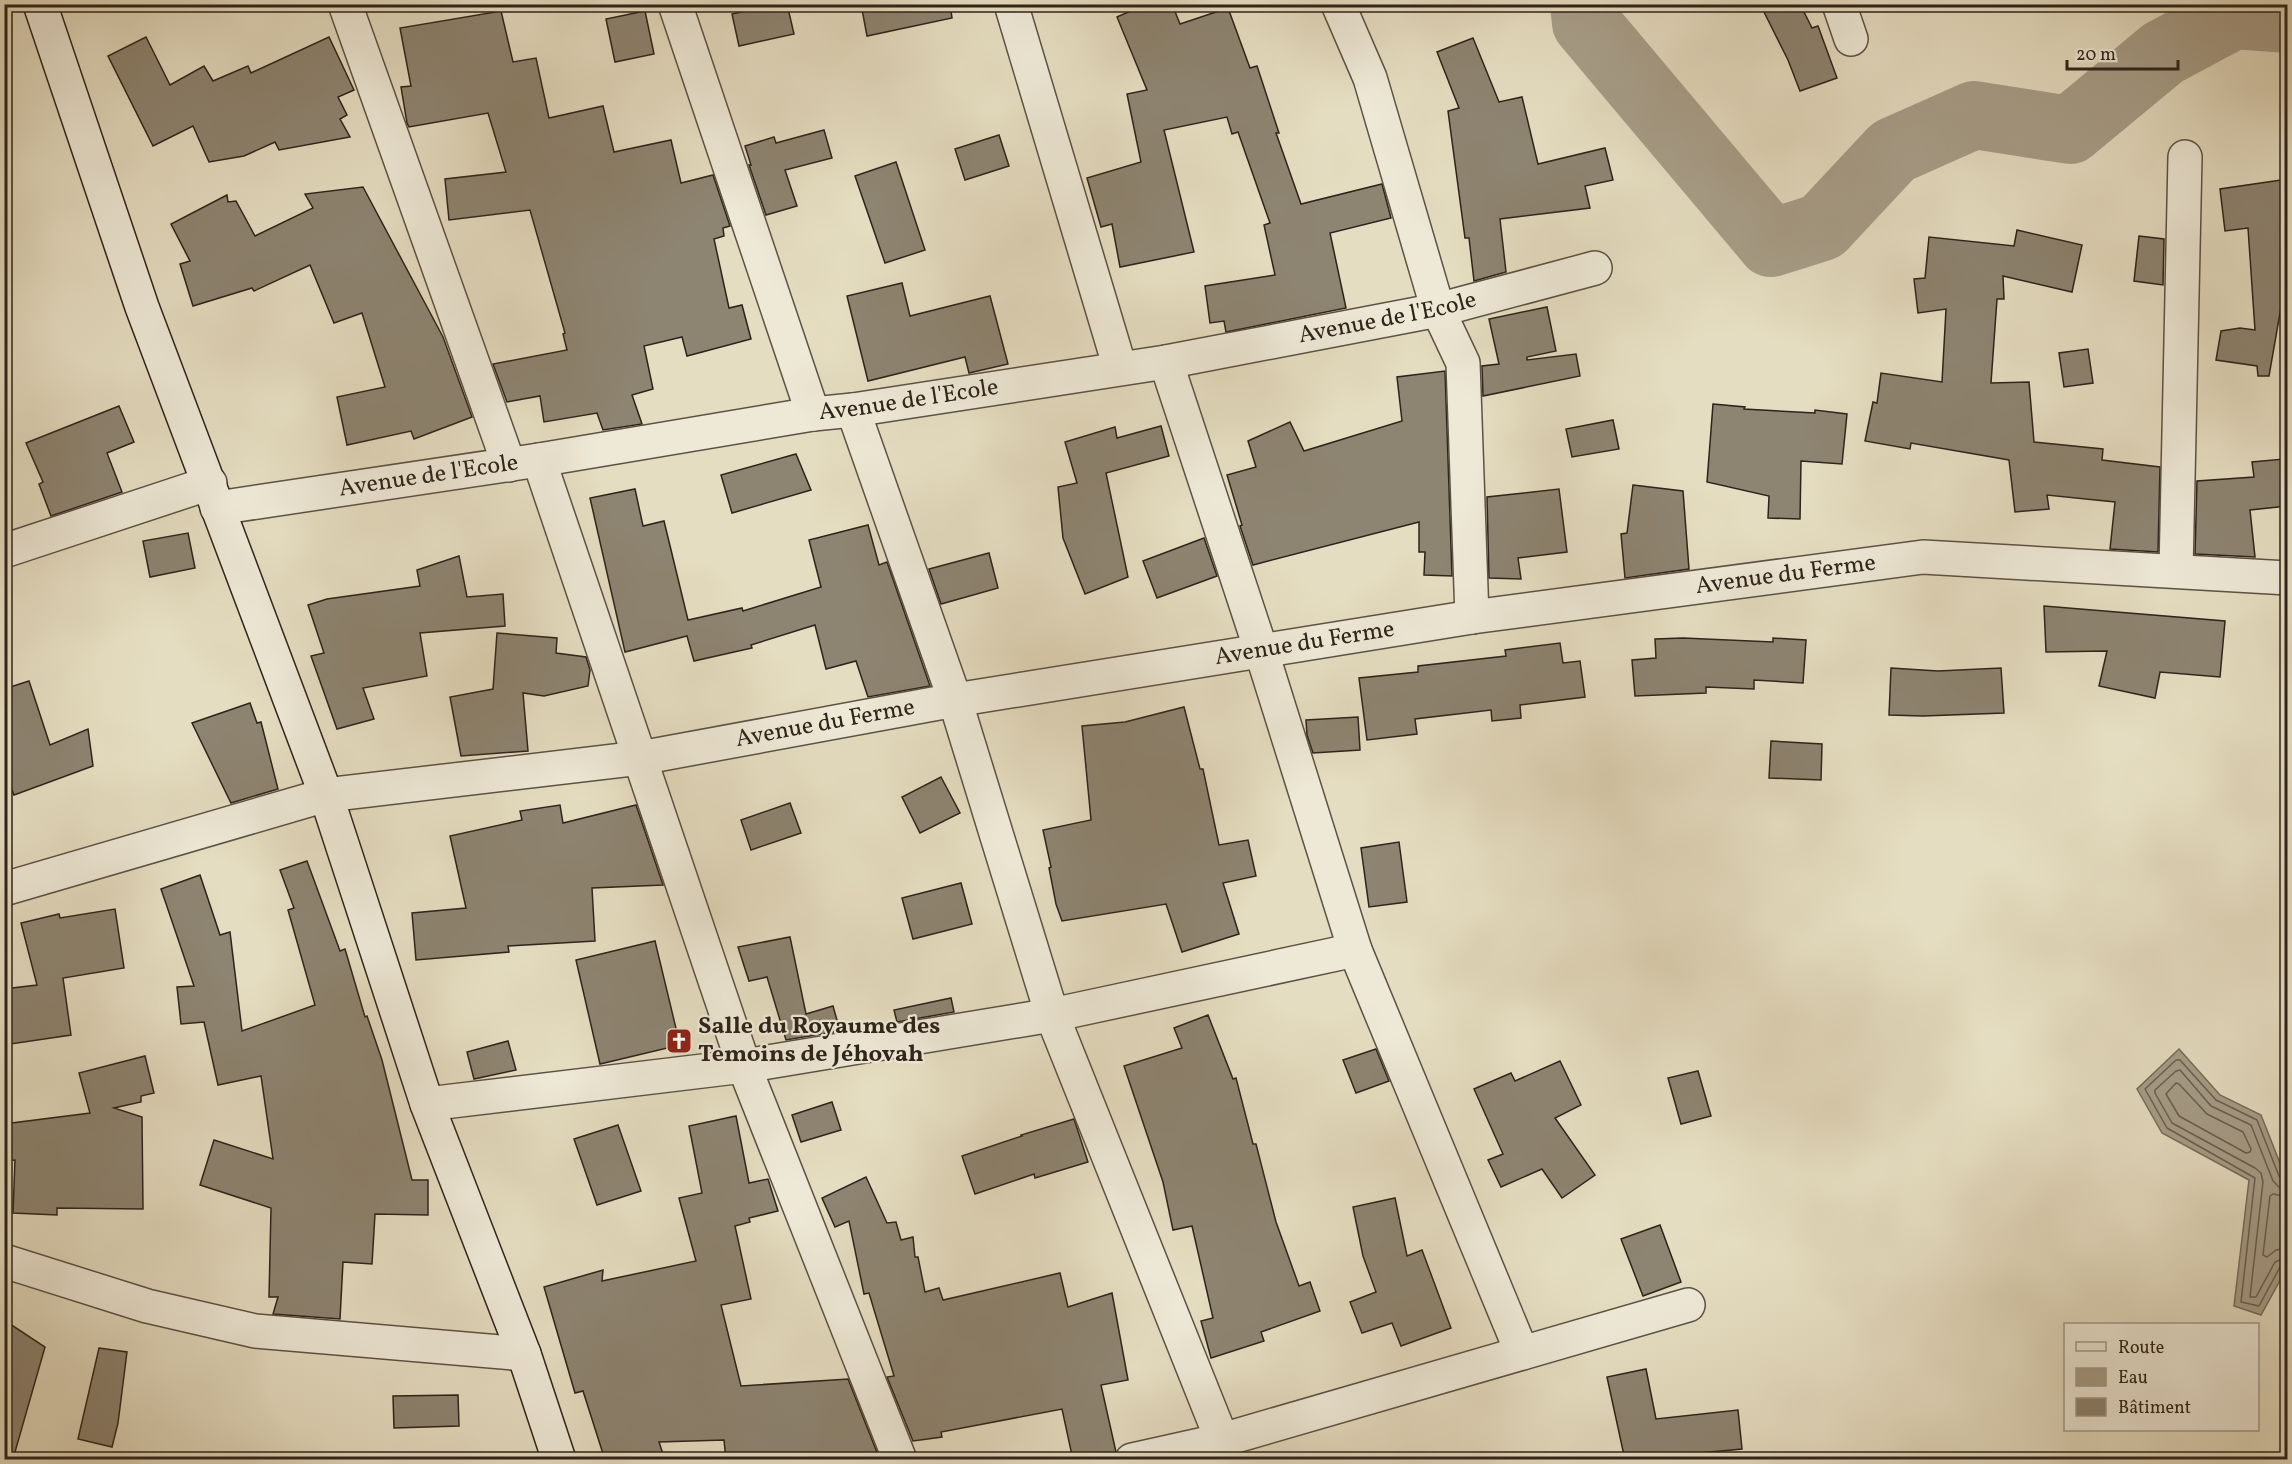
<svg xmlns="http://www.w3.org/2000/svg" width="2292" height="1464" font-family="Vollkorn,serif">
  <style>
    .water { fill: #a79e89; stroke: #776d5d; stroke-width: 1.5 }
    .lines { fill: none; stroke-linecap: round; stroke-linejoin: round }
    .shore { stroke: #6a6052; stroke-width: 1.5 }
    .river { stroke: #a79e89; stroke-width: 68 }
    .building { fill: #8d8471; stroke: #2e231b; stroke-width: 1.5 }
    .street-casing { stroke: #5c5244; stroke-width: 36 }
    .secondary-casing { stroke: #2e231b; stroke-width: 36 }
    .street { stroke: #eee9d7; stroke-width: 33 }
    .secondary { stroke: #eee9d7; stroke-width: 33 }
    .labels { text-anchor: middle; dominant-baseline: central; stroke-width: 4.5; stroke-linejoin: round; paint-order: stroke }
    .street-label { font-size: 24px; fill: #2e231b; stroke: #eee9d7 }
    .poi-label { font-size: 24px; font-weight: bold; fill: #2e231b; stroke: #eee9d7; text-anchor: start }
  </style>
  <rect width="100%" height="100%" fill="#e5ddc1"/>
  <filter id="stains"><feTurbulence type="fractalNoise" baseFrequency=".00333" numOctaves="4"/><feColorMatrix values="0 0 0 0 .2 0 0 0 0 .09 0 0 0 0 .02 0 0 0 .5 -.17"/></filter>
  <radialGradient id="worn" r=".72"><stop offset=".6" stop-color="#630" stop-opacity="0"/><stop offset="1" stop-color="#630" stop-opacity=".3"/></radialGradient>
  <!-- water -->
  <path class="water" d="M2179 1049 2220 1095 2261 1115 2287 1181 2288 1266 2261 1315 2234 1306 2249 1180 2162 1133 2137 1089Z"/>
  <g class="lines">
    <!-- shore -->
    <g class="shore">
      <path d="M2176 1083 2179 1084 2207 1114 2243 1132 2251 1149 2250 1152 2246 1153 2179 1116 2166 1094Z"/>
      <path d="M2288 1180H2283L2279 1176 2257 1120 2216 1100 2180 1060H2176L2145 1089 2167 1128 2255 1178 2241 1302 2259 1306 2280 1267 2288 1265"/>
      <path d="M2288 1188 2279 1187 2273 1181 2251 1125 2211 1106 2180 1070 2176 1071 2155 1090V1093L2172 1123 2255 1168 2261 1173 2263 1182 2250 1297H2256L2275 1262 2288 1257"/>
      <path d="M2288 1197 2273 1194 2270 1196 2263 1255 2267 1257 2276 1250 2288 1248"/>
    </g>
    <!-- river -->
    <path class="river" d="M1584 4 1586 23 1771 243 1822 227 1893 151 1974 115 2070 130 2163 53 2234 15 2288 19"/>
  </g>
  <!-- building -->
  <g class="building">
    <path d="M777 4H787L794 34 739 46 732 14Z"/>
    <path d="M861 4H950L952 18 867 36Z"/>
    <path d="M1147 4H1172L1180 24 1228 8 1250 68 1257 66 1279 133H1276L1301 204 1382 184 1391 218 1330 233 1346 308 1226 332 1224 321 1210 323 1205 286 1275 275 1264 225 1270 223 1238 132 1232 134 1227 117 1164 130 1194 252 1120 267 1112 224 1101 227 1087 178 1141 162 1127 94 1147 90 1117 17Z"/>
    <path d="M1760 4H1800L1812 28 1818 26 1837 78 1800 91 1788 60Z"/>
    <path d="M501 11 513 62 536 58 549 118 603 106 614 152 671 140 681 183 713 175 730 226 723 228 724 236 714 239 729 308 742 305 751 339 687 356 682 337 644 346 653 389 632 395 642 424 603 430 597 413 544 422 540 396 507 402 493 364 567 350 563 334 565 333 530 210 449 220 445 179 506 172 488 113 409 127 407 123 401 87 411 86 400 28Z"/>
    <path d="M645 11 654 54 615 62 606 19Z"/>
    <path d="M146 37 170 85 204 66 213 81 248 66 251 73 329 37 354 90 338 97 347 115 340 119 350 137 279 150 275 142 244 156 209 162 193 126 153 146 108 56Z"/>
    <path d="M1473 38 1499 102 1522 97 1538 164 1605 148 1613 180 1585 186 1590 208 1500 219 1506 272 1474 281 1469 238H1465L1448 111 1459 108 1437 52Z"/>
    <path d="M824 130 832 158 785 170 797 206 766 215 749 165H751L745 146 774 137 776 143Z"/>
    <path d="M999 135 1009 166 965 180 955 149Z"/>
    <path d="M896 162 925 250 885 263 855 176Z"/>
    <path d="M2288 179V290H2284L2269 376H2258L2257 366 2216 360 2221 331 2240 328 2255 330 2248 228 2225 231 2220 189Z"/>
    <path d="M363 187 443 337 472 417 414 439 411 431 347 445 337 397 385 387 362 313 334 323 310 265 254 291 252 288 193 306 180 264 190 261 171 224 227 195 228 202 236 201 255 236 313 208 305 194Z"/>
    <path d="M2017 230 2082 245 2072 292 2003 276 2004 299H1997L1991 383 2029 382 2034 442 2103 449 2102 460 2160 467 2158 552 2110 549 2115 502 2047 495 2049 509 2015 512 2009 460 1911 443 1910 449 1865 441 1873 402 1877 403 1881 373 1942 382 1946 309 1918 313 1914 279 1925 278 1929 237 2014 246Z"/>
    <path d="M2139 236 2164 239 2163 285 2134 281Z"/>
    <path d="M902 283 910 316 990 296 1008 364 969 373 965 357 868 381 847 296Z"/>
    <path d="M1547 307 1556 351 1527 357V360L1576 354 1580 376 1483 396 1482 366 1499 364 1489 319Z"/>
    <path d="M2088 349 2093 383 2064 387 2059 353Z"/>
    <path d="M1445 371 1452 576 1424 575 1425 552H1419V522L1253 565 1240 526 1242 525 1227 475 1256 467 1248 441 1290 422 1304 451 1402 421 1397 377Z"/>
    <path d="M1713 404 1745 407 1744 409 1815 413V410L1847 414 1842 464 1801 461 1800 519 1768 518 1769 496 1707 482Z"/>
    <path d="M119 406 134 442 107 453 122 492 51 516 39 484 43 482 26 443Z"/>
    <path d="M1613 420 1619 449 1572 457 1566 429Z"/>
    <path d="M1161 426 1169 456 1106 473 1128 577 1085 594 1063 538 1058 487 1077 483 1065 442 1115 427 1117 438Z"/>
    <path d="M796 454 811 490 732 513 721 475Z"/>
    <path d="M2284 459 2288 506 2250 510 2255 557 2195 554 2197 481 2254 477 2252 462Z"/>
    <path d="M1633 485 1683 491 1689 569 1625 578 1621 534 1627 533Z"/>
    <path d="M635 489 643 526 664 521 688 620 742 608 743 611 821 587 809 540 868 525 879 565 887 562 930 686 868 697 856 661 826 669 815 625 751 645 752 648 694 661 687 636 625 652 590 498Z"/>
    <path d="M1559 489 1567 552 1518 558 1521 579 1489 578 1487 497Z"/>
    <path d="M188 533 195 568 150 577 143 541Z"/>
    <path d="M1204 538 1217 576 1157 598 1143 561Z"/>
    <path d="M989 553 998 588 941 604 929 569Z"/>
    <path d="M459 556 467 597 503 594 505 626 420 633 427 676 363 688 374 719 337 729 311 656 324 653 308 605 327 599 420 586 417 570Z"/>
    <path d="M2044 606 2225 621 2220 677 2160 672 2155 698 2099 686 2107 651 2046 652Z"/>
    <path d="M497 633 557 638 556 653 586 657 590 670 588 686 544 696 523 693 528 751 461 756 450 697 493 689Z"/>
    <path d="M1683 638 1773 642V638L1806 640 1803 683 1754 680V689L1706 687V693L1635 696 1632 660 1656 658 1655 639Z"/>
    <path d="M1560 643 1563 663 1580 661 1585 697 1520 705 1521 718 1492 721 1491 710 1415 719 1417 734 1367 740 1359 678 1418 672V666L1506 656 1505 650Z"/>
    <path d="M1891 668 1938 671 2001 668 2004 713 1923 716 1889 715Z"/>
    <path d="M29 681 50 745 88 729 93 766 14 795 4 770V689Z"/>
    <path d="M250 703 257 723 261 722 278 789 231 803 192 723Z"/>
    <path d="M1184 707 1200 769H1203L1219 845 1248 840 1256 876 1223 883 1239 934 1182 952 1166 904 1062 921 1056 904 1049 868 1051 867 1043 830 1091 820 1082 726 1125 722Z"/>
    <path d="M1358 717 1360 750 1313 753 1307 735 1306 720Z"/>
    <path d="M1771 741 1822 744 1821 780 1769 778Z"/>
    <path d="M941 777 960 813 920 833 902 797Z"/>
    <path d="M790 803 801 833 751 850 741 820Z"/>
    <path d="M560 805 563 823 636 805 663 885 592 888 595 941 508 946 509 952 416 960 412 913 466 908 450 836 522 820 520 811Z"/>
    <path d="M1399 842 1407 902 1369 907 1361 848Z"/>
    <path d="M307 861 340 951 345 949 365 1017 367 1016 382 1060 412 1180H428V1215L375 1214 372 1264 343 1262 340 1319 273 1314 278 1297H269L271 1208 200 1185 214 1140 273 1159 261 1076 218 1085 204 1022 181 1024 177 987 194 986 161 889 200 875 220 935 230 932 242 1031 315 1005 288 910 294 908 280 870Z"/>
    <path d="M961 883 972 924 913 939 902 898Z"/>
    <path d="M115 909 124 968 63 978 71 1035 4 1045V989L37 985 21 923 59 914 60 918Z"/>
    <path d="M790 937 806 1014 833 1006 840 1031 786 1040 767 977 749 981 738 947Z"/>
    <path d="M655 941 680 1045 600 1064 576 960Z"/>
    <path d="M951 998 954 1012 897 1022 894 1010Z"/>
    <path d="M1208 1015 1233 1079 1236 1078 1253 1144H1256L1276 1222 1299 1286 1310 1282 1320 1311 1261 1332 1264 1341 1211 1358 1201 1321 1213 1318 1192 1226 1173 1230 1163 1182 1124 1066 1182 1048 1174 1028Z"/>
    <path d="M508 1041 516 1070 474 1079 467 1052Z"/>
    <path d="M1376 1049 1389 1081 1356 1093 1343 1060Z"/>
    <path d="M145 1056 154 1093 141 1096V1102L114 1108 142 1117 143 1209 57 1208V1215L13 1213 15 1160 4 1161V1124L90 1113 79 1073Z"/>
    <path d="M1560 1061 1581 1105 1555 1118 1595 1175 1562 1198 1542 1169 1501 1187 1488 1160 1503 1154 1474 1089 1511 1073 1515 1081Z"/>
    <path d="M1698 1071 1711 1116 1681 1124 1668 1078Z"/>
    <path d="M832 1102 841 1130 801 1142 792 1115Z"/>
    <path d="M736 1116 749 1183 768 1179 778 1211 749 1218 750 1222 735 1226 751 1299 721 1305 741 1386 848 1379 880 1460H726L724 1440 659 1442 665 1460H605L583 1391 575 1393 544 1287 603 1270 602 1281 696 1261 679 1198 702 1193 689 1126Z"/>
    <path d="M1074 1119 1088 1162 1035 1178 1034 1174 975 1194 962 1156 1022 1136 1021 1135Z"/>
    <path d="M618 1125 641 1191 597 1205 574 1139Z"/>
    <path d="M866 1177 887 1223 896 1222 901 1240 913 1237 915 1257H918L925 1292 939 1288 943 1300 1060 1273 1068 1307 1112 1293 1128 1380 1101 1385 1116 1452 1114 1454 1088 1460H1073L1062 1409 941 1432 942 1437 913 1441 887 1377 894 1376 869 1293 864 1294 849 1221 835 1227 822 1198Z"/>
    <path d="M1395 1198 1407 1256 1422 1250 1451 1328 1401 1346 1392 1323 1362 1333 1350 1302 1376 1292 1363 1256 1353 1207Z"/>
    <path d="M1660 1225 1681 1282 1643 1296 1621 1239Z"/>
    <path d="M4 1320 45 1347 13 1459 4 1458Z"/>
    <path d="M99 1348 127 1352 118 1423 112 1447 78 1439Z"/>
    <path d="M1646 1369 1656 1419 1738 1410 1742 1449 1658 1457V1460H1625L1607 1377Z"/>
    <path d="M458 1395 459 1426 394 1428 393 1396Z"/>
  </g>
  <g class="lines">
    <!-- street casing -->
    <g class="street-casing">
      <g id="street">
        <path d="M345 4 509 465"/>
        <path d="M675 4 813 414"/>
        <path d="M1011 4 1120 368"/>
        <path d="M1338 4 1370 78 1438 310 1463 363 1472 617"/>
        <path d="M1839 4 1851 39"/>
        <path d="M1166 362 1261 650 1355 950 1522 1353"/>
        <path d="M853 410 955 700 1052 1015 1222 1440"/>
        <path d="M539 460 744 1066 900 1460"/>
        <path id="s1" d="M217 508 539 460 813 414 853 410 1166 362 1438 310 1595 268"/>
        <path d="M4 551 210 483"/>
        <path d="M2176 571 2185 157"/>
        <path id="s2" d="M4 889 326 795 640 758 955 700 1472 617 1923 557 2288 578"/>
        <path d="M427 1104 744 1066 1052 1015 1355 950"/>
        <path d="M4 1261 147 1306 255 1331 524 1354"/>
        <path d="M1132 1460 1222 1440 1688 1305"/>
      </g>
    </g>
    <!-- secondary casing -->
    <g class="secondary-casing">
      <path id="secondary" d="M40 4 142 307 326 795 427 1104 524 1354 559 1460"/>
    </g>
    <!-- street -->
    <use href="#street" class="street"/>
    <!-- secondary -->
    <use href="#secondary" class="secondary"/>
  </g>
  <!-- icons -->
  <defs>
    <g id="church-square" transform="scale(1.35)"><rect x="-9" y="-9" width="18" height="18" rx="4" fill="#8f2418" stroke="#eee9d7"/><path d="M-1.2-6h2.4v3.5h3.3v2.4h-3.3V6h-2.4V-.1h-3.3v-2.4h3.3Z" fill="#fff"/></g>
  </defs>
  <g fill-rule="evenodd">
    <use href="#church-square" x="679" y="1041"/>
  </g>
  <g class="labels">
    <!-- street labels -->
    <g class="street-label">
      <text stroke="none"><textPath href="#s1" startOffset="1186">Avenue de l'Ecole</textPath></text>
      <text stroke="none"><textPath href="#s1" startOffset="700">Avenue de l'Ecole</textPath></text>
      <text stroke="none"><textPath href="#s1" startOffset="214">Avenue de l'Ecole</textPath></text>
      <text stroke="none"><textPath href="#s2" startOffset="1812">Avenue du Ferme</textPath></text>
      <text stroke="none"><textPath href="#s2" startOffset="1326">Avenue du Ferme</textPath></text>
      <text stroke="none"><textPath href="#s2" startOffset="840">Avenue du Ferme</textPath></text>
    </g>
    <!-- poi labels -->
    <g class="poi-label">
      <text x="698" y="1027">Salle du Royaume des<tspan x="698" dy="28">Temoins de Jéhovah</tspan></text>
    </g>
  </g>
  <!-- margin -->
  <rect width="2292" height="1464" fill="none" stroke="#e5ddc1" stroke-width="24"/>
  <rect x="6" y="6" width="2280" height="1452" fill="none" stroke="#2e231b" stroke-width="3"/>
  <rect x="12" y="12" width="2268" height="1440" fill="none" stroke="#2e231b" stroke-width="1.5"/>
  <!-- legend -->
  <rect x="2064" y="1323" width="195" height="108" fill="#eee9d7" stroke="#a19a8c" stroke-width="1.5"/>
  <rect x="2076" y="1342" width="30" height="9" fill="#eee9d7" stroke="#a19a8c" stroke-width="1.5"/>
  <text x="2118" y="1353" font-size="18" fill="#2e231b">Route</text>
  <rect x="2076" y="1368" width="30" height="18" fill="#a79e89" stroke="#a19a8c" stroke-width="1.5"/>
  <text x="2118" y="1383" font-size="18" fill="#2e231b">Eau</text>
  <rect x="2076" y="1398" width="30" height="18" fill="#8d8471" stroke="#a19a8c" stroke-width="1.5"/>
  <text x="2118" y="1413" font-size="18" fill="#2e231b">Bâtiment</text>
  <!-- scale -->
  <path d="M2067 60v9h111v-9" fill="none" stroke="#2e231b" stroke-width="3"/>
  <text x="2076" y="60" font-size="18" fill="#2e231b" stroke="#eee9d7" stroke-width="4.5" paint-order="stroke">20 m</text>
  <rect width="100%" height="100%" filter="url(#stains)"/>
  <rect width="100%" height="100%" fill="url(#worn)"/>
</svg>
